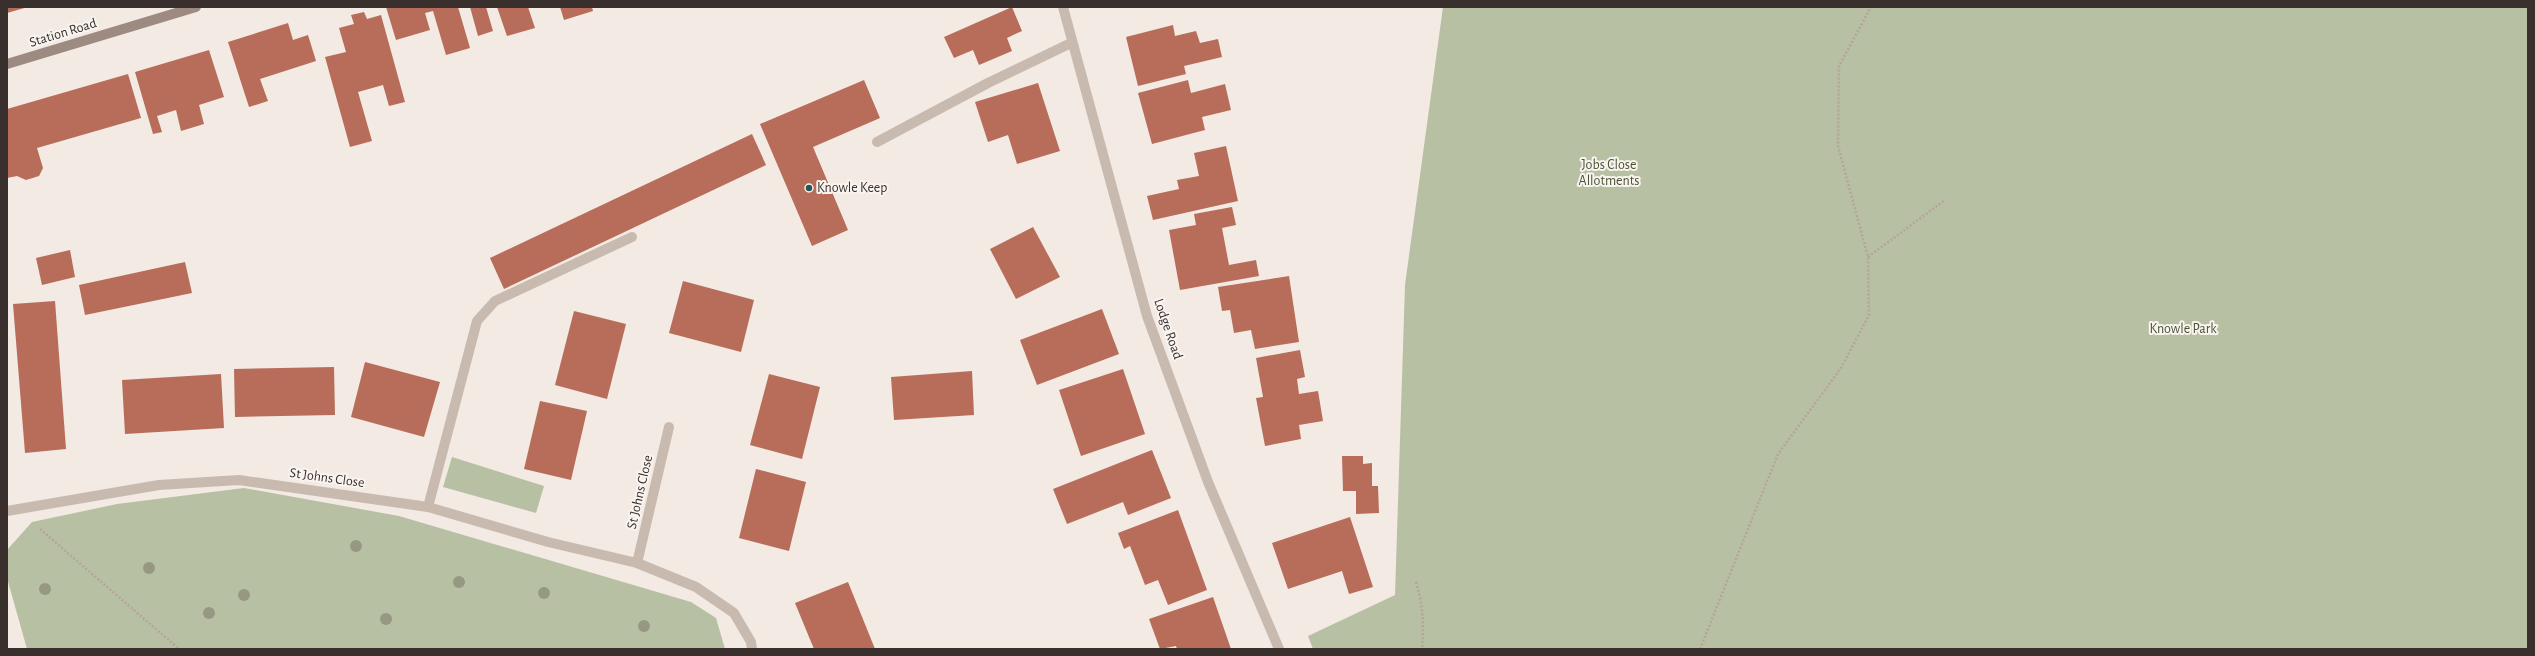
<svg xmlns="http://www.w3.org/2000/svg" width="2535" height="656" font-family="'Alegreya Sans',sans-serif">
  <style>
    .green { fill: #b8c0a4 }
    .building { fill: #b86c5a }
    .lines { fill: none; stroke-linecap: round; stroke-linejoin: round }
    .path { stroke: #b5a49a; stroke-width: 2.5; stroke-dasharray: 2 2; stroke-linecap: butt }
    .service { stroke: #c9bab0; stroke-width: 10 }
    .minor { stroke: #c9bab0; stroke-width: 10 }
    .secondary { stroke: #9d8a81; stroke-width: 10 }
    .tree { fill: #969882 }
    .poi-dot { fill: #275656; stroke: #f9f4f0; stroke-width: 1.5 }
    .labels { text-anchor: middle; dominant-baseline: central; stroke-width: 4; stroke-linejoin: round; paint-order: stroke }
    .street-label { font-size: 14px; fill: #39302d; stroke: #f9f4f0 }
    .park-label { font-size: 14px; fill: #4a5433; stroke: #f9f4f0 }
    .poi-label { font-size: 14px; fill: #39302d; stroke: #f9f4f0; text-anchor: start }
  </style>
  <rect width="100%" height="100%" fill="#f2eae3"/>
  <!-- green -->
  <g class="green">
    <path d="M1443 7H2528V649H1313L1308 636 1395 595 1405 285Z"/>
    <path d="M452 457 544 486 536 513 443 487Z"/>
    <path d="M244 488 399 516 691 602 716 618 725 649H27L7 578V550L32 522 117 504Z"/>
  </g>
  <!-- building -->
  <g class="building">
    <path d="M7 7H28L7 13Z"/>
    <path d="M386 7H458L470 48 446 55 433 11 425 13 430 30 396 40Z"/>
    <path d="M470 7H486L493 31 478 36Z"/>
    <path d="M497 7H528L535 28 507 36Z"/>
    <path d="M560 7H592L593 11 564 20Z"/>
    <path d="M1012 7 1022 31 1007 38 1012 51 979 65 973 50 954 58 944 37Z"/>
    <path d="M364 12 367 19 381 15 405 102 389 106 383 85 358 92 372 141 350 147 325 57 346 52 339 28 354 24 351 15Z"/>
    <path d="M288 23 293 40 308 35 316 61 260 79 268 101 249 107 228 42Z"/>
    <path d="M1173 25 1175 36 1196 31 1200 43 1218 39 1222 57 1184 66 1186 74 1138 86 1126 37Z"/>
    <path d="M209 50 224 97 199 105 204 124 181 131 176 110 157 116 162 132 153 134 135 72Z"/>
    <path d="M128 74 141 118 37 148 43 168 39 176 26 180 17 176 7 178V109Z"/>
    <path d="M864 80 880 118 813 147 848 230 812 246 760 124Z"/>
    <path d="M1188 80 1191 93 1225 84 1231 110 1202 117 1205 130 1152 144 1138 93Z"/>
    <path d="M1038 83 1060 151 1017 164 1008 135 988 142 975 102Z"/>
    <path d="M752 134 766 165 504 289 490 258Z"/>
    <path d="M1226 146 1238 201 1153 220 1147 196 1179 189 1177 180 1199 176 1194 153Z"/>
    <path d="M1232 207 1236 225 1222 228 1229 265 1256 260 1259 276 1180 290 1169 230 1196 225 1194 214Z"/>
    <path d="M1033 227 1060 277 1016 299 990 249Z"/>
    <path d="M70 250 75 277 42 285 36 258Z"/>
    <path d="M185 262 192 293 85 315 79 285Z"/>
    <path d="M1289 276 1299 342 1255 349 1251 330 1234 333 1230 310 1222 311 1218 287Z"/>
    <path d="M683 281 754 300 741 352 669 333Z"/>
    <path d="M55 301 66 449 25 453 13 304Z"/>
    <path d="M1102 309 1119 354 1037 385 1020 340Z"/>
    <path d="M574 311 626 324 607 399 555 385Z"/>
    <path d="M1300 350 1305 377 1297 379 1299 394 1318 391 1323 421 1299 425 1301 439 1265 446 1256 398 1263 397 1256 358Z"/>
    <path d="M365 362 440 382 424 437 351 417Z"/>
    <path d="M334 367 335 415 235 417 234 369Z"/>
    <path d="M1123 369 1145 434 1081 456 1059 390Z"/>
    <path d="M972 371 974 415 894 420 891 377Z"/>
    <path d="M221 374 224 428 125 434 122 380Z"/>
    <path d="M769 374 820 387 802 459 750 445Z"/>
    <path d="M540 401 587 411 571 480 524 469Z"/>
    <path d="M1152 450 1171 498 1128 515 1123 502 1067 524 1053 489Z"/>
    <path d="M1342 456H1363V464L1372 463V486H1378L1379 513 1356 514V491H1343Z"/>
    <path d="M756 469 806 482 789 551 739 538Z"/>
    <path d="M1178 510 1207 590 1168 605 1158 580 1145 585 1130 546 1124 549 1118 533Z"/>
    <path d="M1350 517 1373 587 1349 594 1342 571 1288 589 1272 543Z"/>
    <path d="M848 582 875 649H814L795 603Z"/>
    <path d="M1213 597 1231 649H1177L1176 646 1160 649 1149 619Z"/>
  </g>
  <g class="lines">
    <!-- path -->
    <g class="path">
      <path d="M1868 257 1945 200"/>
      <path d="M40 529 179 649"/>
      <path d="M1416 582C1423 605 1424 625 1422 649"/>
      <path d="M1700 649 1778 454 1841 368 1869 315 1868 257 1838 146 1839 66 1871 7"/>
    </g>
    <!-- service -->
    <g class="service">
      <path d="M877 142 988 83 1071 43"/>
      <path d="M428 507 477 321 495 301 632 237"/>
    </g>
    <!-- minor -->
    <g class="minor">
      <path d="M1063 7 1147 316 1208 482 1279 649"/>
      <path d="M7 511 159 485 239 480 428 507 548 542 637 563 696 587 734 613 751 642 752 649"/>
      <path d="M637 563 669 427"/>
    </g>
    <!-- secondary -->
    <path class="secondary" d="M7 64 196 7"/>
  </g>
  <!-- trees -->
  <g class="tree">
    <circle cx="356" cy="546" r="6"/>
    <circle cx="149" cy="568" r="6"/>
    <circle cx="459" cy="582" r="6"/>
    <circle cx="45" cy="589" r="6"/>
    <circle cx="544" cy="593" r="6"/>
    <circle cx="244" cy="595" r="6"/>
    <circle cx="209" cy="613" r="6"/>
    <circle cx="386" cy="619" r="6"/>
    <circle cx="644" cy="626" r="6"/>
  </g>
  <!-- markers -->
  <circle class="poi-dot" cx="809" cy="188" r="4"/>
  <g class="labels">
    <!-- street labels -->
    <g class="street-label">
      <text transform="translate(63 33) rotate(-17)">Station Road</text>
      <text transform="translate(1168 329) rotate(71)">Lodge Road</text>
      <text transform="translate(327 478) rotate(8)">St Johns Close</text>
      <text transform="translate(640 492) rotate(-77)">St Johns Close</text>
    </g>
    <!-- park labels -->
    <g class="park-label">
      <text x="1609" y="165">Jobs Close<tspan x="1609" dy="16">Allotments</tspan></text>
      <text x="2183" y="329">Knowle Park</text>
    </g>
    <!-- poi labels -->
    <g class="poi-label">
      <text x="817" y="188">Knowle Keep</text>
    </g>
  </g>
  <!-- border -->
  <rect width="2535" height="656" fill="none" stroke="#39302d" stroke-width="16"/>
</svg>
